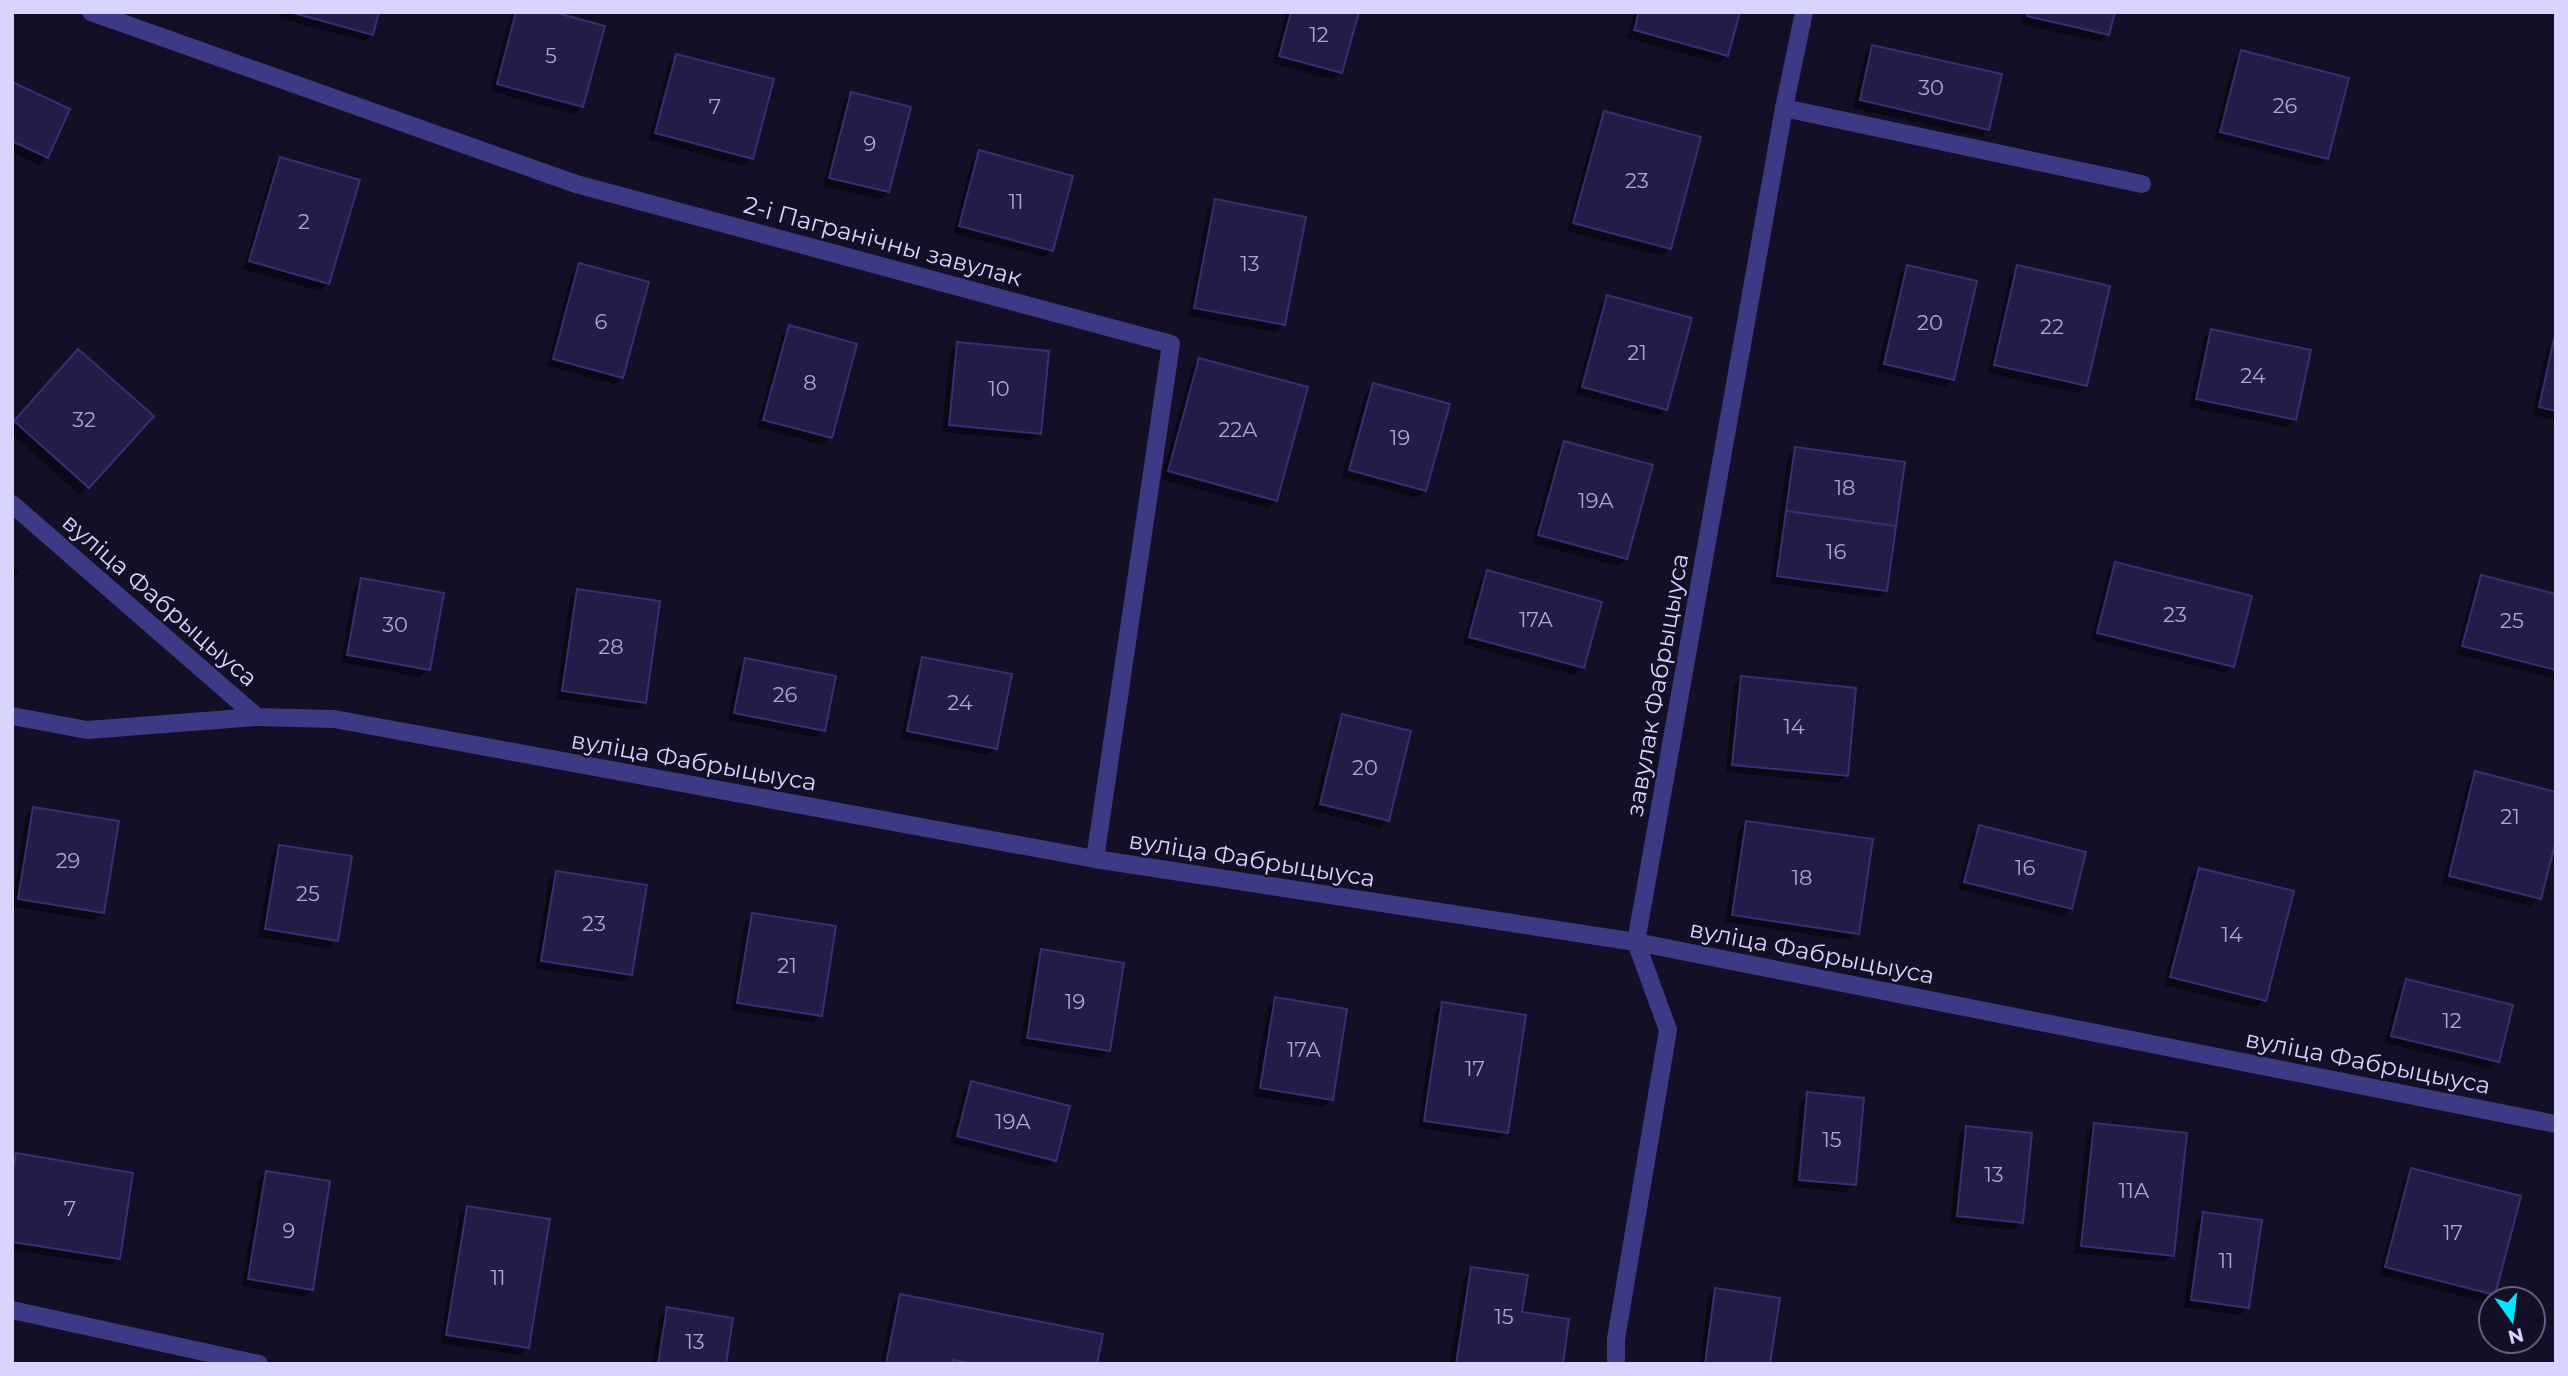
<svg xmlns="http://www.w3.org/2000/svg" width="2568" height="1376" font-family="Montserrat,sans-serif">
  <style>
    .shadow { fill: #0007 }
    .building { fill: #241b47; stroke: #3b2d73; stroke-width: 2 }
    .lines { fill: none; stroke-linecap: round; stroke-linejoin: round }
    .minor { stroke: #3d3a85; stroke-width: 18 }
    .labels { text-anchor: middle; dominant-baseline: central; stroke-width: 5; stroke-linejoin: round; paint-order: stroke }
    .number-label { font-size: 21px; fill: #aca6d1 }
    .street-label { font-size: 24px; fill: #d9d4ff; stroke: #130f26 }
  </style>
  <rect width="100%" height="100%" fill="#130f26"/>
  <!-- shadow -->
  <g class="shadow">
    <path d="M280 12H377L372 34 364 41 278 18Z"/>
    <path d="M546 12 582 106 574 114 490 91 511 13Z"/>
    <path d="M1286 12H1357L1341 72 1333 80 1273 63Z"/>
    <path d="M1634 12H1739L1727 55 1719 63 1627 38Z"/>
    <path d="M2023 12H2113L2107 34 2100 42 2020 24Z"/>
    <path d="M1873 47 1987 129 1980 137 1853 108 1865 54Z"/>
    <path d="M2241 52 2327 159 2319 166 2214 139 2234 60Z"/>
    <path d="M677 56 751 158 744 166 649 140 669 63Z"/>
    <path d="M12 84 46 157 39 165 12 152Z"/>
    <path d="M851 94 888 192 880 199 823 186 844 101Z"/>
    <path d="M1604 113 1699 138 1669 249 1662 256 1567 231 1597 120Z"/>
    <path d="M980 152 1052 250 1044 257 953 233 972 160Z"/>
    <path d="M280 159 327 284 320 291 243 269 273 167Z"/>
    <path d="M1216 201 1284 324 1276 332 1188 316 1208 209Z"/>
    <path d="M580 265 622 377 614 384 547 366 572 273Z"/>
    <path d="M1907 266 1952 379 1945 387 1877 371 1900 274Z"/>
    <path d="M2018 267 2086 385 2078 393 1988 373 2010 275Z"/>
    <path d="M1607 297 1665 409 1658 416 1576 394 1600 305Z"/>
    <path d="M790 327 830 437 822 445 757 427 782 335Z"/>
    <path d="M2212 331 2294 419 2287 427 2189 407 2204 338Z"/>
    <path d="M2555 341H2556V420L2532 415 2547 348Z"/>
    <path d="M958 344 1039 433 1031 440 942 432 950 352Z"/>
    <path d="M71 359 152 416 80 495 12 434V424Z"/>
    <path d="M1199 360 1276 500 1268 508 1161 479 1192 367Z"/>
    <path d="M1374 385 1425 490 1417 498 1342 477 1366 392Z"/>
    <path d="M1565 443 1626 558 1618 566 1532 543 1557 450Z"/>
    <path d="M1796 449 1885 591 1878 598 1770 583 1788 456Z"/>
    <path d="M2116 564 2232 666 2225 673 2091 640 2108 571Z"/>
    <path d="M12 566 19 571 12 580Z"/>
    <path d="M1488 572 1582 667 1574 675 1463 644 1480 580Z"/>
    <path d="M2481 577 2556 596V679L2456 654 2474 585Z"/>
    <path d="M362 580 428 669 420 677 341 662 354 587Z"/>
    <path d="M577 591 645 702 637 710 556 699 570 598Z"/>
    <path d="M923 659 996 748 988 755 901 738 915 666Z"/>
    <path d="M746 660 824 730 816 737 728 720 738 667Z"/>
    <path d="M1742 678 1846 775 1838 783 1726 772 1734 686Z"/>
    <path d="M1342 716 1388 820 1380 828 1313 811 1335 724Z"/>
    <path d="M2476 773 2539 898 2531 906 2442 884 2468 781Z"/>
    <path d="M33 808 103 912 95 920 12 907 26 816Z"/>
    <path d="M1746 823 1857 933 1850 940 1725 922 1739 831Z"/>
    <path d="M1979 827 2084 853 2070 909 2063 916 1958 889 1972 834Z"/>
    <path d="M279 846 336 940 329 948 258 937 272 854Z"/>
    <path d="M2199 869 2264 1001 2257 1008 2164 985 2191 877Z"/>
    <path d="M556 873 630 975 623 982 535 968 549 880Z"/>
    <path d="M752 915 820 1015 813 1023 731 1010 745 922Z"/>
    <path d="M1041 951 1108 1050 1101 1058 1020 1045 1034 959Z"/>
    <path d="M2407 981 2497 1061 2490 1069 2385 1043 2399 988Z"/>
    <path d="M1275 999 1331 1099 1324 1107 1253 1096 1268 1006Z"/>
    <path d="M1443 1004 1506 1133 1498 1140 1418 1128 1435 1011Z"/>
    <path d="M972 1083 1054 1160 1046 1168 950 1143 964 1090Z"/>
    <path d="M1808 1094 1854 1184 1846 1192 1792 1187 1800 1102Z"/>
    <path d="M2095 1125 2172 1255 2165 1262 2074 1253 2087 1132Z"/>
    <path d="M1967 1128 2021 1222 2013 1230 1950 1223 1959 1135Z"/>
    <path d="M16 1155 118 1258 111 1265 12 1250V1159Z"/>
    <path d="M2411 1170 2493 1294 2486 1302 2379 1275 2404 1178Z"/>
    <path d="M266 1173 311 1289 304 1297 242 1286 259 1180Z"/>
    <path d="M468 1208 528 1347 520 1355 440 1343 460 1215Z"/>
    <path d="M2204 1214 2247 1307 2240 1315 2184 1307 2196 1221Z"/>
    <path d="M1471 1269 1520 1314 1561 1364H1450L1464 1277Z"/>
    <path d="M1716 1289 1768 1364H1700L1708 1297Z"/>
    <path d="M900 1296 1095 1364H881L893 1304Z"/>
    <path d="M668 1309 724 1364H652L660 1317Z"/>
  </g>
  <!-- building -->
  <g class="building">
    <path d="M290 12H379L373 35Z"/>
    <path d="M516 12H553L605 26 583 107 497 84Z"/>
    <path d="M1291 12H1359L1342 73 1279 56Z"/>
    <path d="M1639 12H1740L1728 56 1634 30Z"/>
    <path d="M2028 12H2115L2109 35 2027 16Z"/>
    <path d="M1872 45 2002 74 1989 130 1860 100Z"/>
    <path d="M2241 50 2349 78 2328 159 2220 132Z"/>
    <path d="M676 54 774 79 753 159 655 133Z"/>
    <path d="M12 82 70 109 48 158 12 141Z"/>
    <path d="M851 92 911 107 889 192 829 178Z"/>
    <path d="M1604 111 1701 137 1671 249 1573 223Z"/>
    <path d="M979 150 1073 176 1053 251 959 226Z"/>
    <path d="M280 157 360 180 329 284 249 261Z"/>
    <path d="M1215 199 1306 217 1285 325 1194 308Z"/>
    <path d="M579 263 649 282 623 378 553 359Z"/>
    <path d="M1907 265 1977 281 1954 380 1884 364Z"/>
    <path d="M2017 265 2110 286 2087 386 1994 365Z"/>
    <path d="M1607 295 1692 318 1667 410 1582 387Z"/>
    <path d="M789 325 857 344 832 438 763 420Z"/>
    <path d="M2211 329 2311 350 2296 420 2196 399Z"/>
    <path d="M2554 339H2556V411L2539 407Z"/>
    <path d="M957 342 1049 351 1041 434 949 425Z"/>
    <path d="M78 349 154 416 89 488 14 421Z"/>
    <path d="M1199 358 1308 387 1277 501 1168 471Z"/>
    <path d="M1373 383 1450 404 1426 491 1349 470Z"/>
    <path d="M1564 441 1653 465 1627 559 1538 535Z"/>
    <path d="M1795 447 1905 462 1896 526 1786 511Z"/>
    <path d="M1786 511 1896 526 1887 591 1777 576Z"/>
    <path d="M2115 562 2252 596 2234 667 2097 633Z"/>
    <path d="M1487 570 1602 602 1584 668 1469 637Z"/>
    <path d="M2481 575 2556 594V670L2462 646Z"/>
    <path d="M361 578 444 593 430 670 347 655Z"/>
    <path d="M577 589 660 601 646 703 562 691Z"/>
    <path d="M922 657 1012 674 997 749 907 731Z"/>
    <path d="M745 658 836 676 825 731 734 713Z"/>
    <path d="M1741 676 1856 688 1848 776 1732 765Z"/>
    <path d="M1342 714 1411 731 1389 821 1320 804Z"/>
    <path d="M2475 771 2556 792V840L2541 899 2449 876Z"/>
    <path d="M33 807 119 821 104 913 18 899Z"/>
    <path d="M1746 821 1873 839 1859 934 1732 915Z"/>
    <path d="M1979 825 2086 852 2072 909 1964 882Z"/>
    <path d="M279 845 352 856 338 941 265 929Z"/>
    <path d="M2199 868 2294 891 2266 1001 2170 977Z"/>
    <path d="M556 871 647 885 632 975 541 961Z"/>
    <path d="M752 913 836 926 822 1016 737 1003Z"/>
    <path d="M1041 949 1124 963 1110 1051 1027 1038Z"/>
    <path d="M2406 979 2513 1005 2499 1062 2391 1036Z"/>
    <path d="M1275 997 1347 1009 1333 1100 1260 1088Z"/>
    <path d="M1442 1002 1526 1015 1508 1133 1424 1121Z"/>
    <path d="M971 1081 1070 1106 1056 1161 957 1136Z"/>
    <path d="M1807 1092 1864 1098 1856 1185 1799 1180Z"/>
    <path d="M2094 1123 2187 1133 2174 1256 2081 1246Z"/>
    <path d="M1966 1126 2032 1133 2023 1223 1957 1216Z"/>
    <path d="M16 1153 133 1173 120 1259 12 1242V1175Z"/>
    <path d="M2411 1168 2521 1196 2495 1295 2385 1267Z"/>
    <path d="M266 1171 330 1181 313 1290 248 1279Z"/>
    <path d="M467 1206 550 1219 529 1348 446 1335Z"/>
    <path d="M2203 1212 2262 1220 2249 1308 2191 1300Z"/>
    <path d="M1471 1267 1528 1275 1522 1312 1569 1319 1563 1364H1456Z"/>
    <path d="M1715 1288 1780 1298 1770 1364H1705Z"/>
    <path d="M900 1294 1103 1334 1097 1364H973L953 1360 952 1364H886Z"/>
    <path d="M667 1307 733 1318 726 1364H658Z"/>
  </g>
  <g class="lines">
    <!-- minor -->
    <g class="minor">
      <path d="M91 12 576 184 1171 344 1095 859"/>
      <path d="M1784 108 2142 184"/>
      <path d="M12 504 257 717 334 719 1095 859 1636 942 2556 1124"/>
      <path d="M12 716 87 730 257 717"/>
      <path d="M12 1310 259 1364"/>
      <path d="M1616 1364V1339L1668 1030 1636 942 1784 108 1804 12"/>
    </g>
  </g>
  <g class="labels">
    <!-- number labels -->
    <g class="number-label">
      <text x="1319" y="34">12</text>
      <text x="551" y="55">5</text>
      <text x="1931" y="87">30</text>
      <text x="2285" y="105">26</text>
      <text x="715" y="106">7</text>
      <text x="870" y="143">9</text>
      <text x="1637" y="180">23</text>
      <text x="1016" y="201">11</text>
      <text x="304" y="221">2</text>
      <text x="1250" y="263">13</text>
      <text x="601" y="321">6</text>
      <text x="1930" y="322">20</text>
      <text x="2052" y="326">22</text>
      <text x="1637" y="352">21</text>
      <text x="2253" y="375">24</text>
      <text x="810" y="382">8</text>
      <text x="999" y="388">10</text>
      <text x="84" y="419">32</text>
      <text x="1238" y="429">22А</text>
      <text x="1400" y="437">19</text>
      <text x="1845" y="487">18</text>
      <text x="1596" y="500">19А</text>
      <text x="1836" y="551">16</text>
      <text x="2175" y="614">23</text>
      <text x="1536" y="619">17А</text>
      <text x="2512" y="620">25</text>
      <text x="395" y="624">30</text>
      <text x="611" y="646">28</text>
      <text x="785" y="694">26</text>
      <text x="960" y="702">24</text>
      <text x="1794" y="726">14</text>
      <text x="1365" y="767">20</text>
      <text x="2510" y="816">21</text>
      <text x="68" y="860">29</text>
      <text x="2025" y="867">16</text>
      <text x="1802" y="877">18</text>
      <text x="308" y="893">25</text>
      <text x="594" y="923">23</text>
      <text x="2232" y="934">14</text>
      <text x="787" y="965">21</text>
      <text x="1075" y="1001">19</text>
      <text x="2452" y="1020">12</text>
      <text x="1304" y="1049">17А</text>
      <text x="1475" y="1068">17</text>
      <text x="1013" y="1121">19А</text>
      <text x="1832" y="1139">15</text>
      <text x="1994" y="1174">13</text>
      <text x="2134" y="1190">11А</text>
      <text x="70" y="1208">7</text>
      <text x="289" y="1230">9</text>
      <text x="2453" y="1232">17</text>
      <text x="2226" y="1260">11</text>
      <text x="498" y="1277">11</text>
      <text x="1504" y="1316">15</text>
      <text x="695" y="1341">13</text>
    </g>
    <!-- street labels -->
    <g class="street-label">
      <text transform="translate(883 241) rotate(15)">2-і Пагранічны завулак</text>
      <text transform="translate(160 600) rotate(41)">вуліца Фабрыцыуса</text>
      <text transform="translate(1657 685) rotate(-80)">завулак Фабрыцыуса</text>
      <text transform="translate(694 761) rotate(10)">вуліца Фабрыцыуса</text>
      <text transform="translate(1252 859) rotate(9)">вуліца Фабрыцыуса</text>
      <text transform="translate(1812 952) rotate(11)">вуліца Фабрыцыуса</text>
      <text transform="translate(2368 1062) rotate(11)">вуліца Фабрыцыуса</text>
    </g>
  </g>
  <!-- border -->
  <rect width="2568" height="1376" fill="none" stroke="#d9d4ff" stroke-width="28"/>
  <!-- north arrow -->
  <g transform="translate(2512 1320) rotate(166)"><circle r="33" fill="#130f26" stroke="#625e7d" stroke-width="2"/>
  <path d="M0-5L12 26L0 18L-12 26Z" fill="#00e5ff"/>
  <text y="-10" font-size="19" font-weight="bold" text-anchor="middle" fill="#d9d4ff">N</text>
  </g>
</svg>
